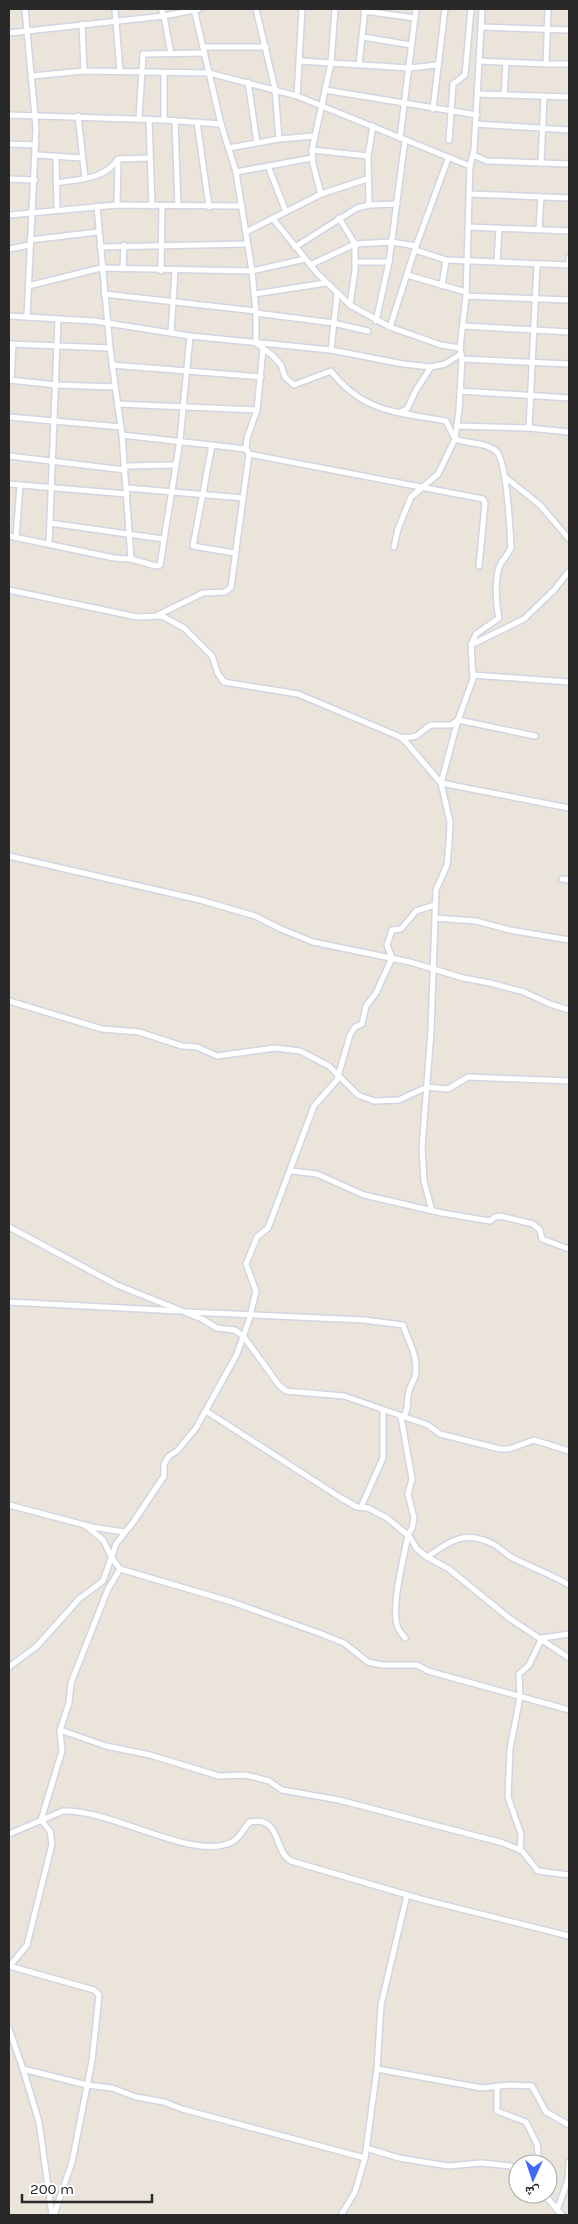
<svg xmlns="http://www.w3.org/2000/svg" width="578" height="2224" font-family="Karla,'Noto Naskh Arabic',sans-serif">
  <style>
    .lines { fill: none; stroke-linecap: round; stroke-linejoin: round }
    .minor-casing { stroke: #d1d5e2; stroke-width: 8 }
    .minor { stroke: #fff; stroke-width: 5 }
  </style>
  <rect width="100%" height="100%" fill="#ebe4db"/>
  <g class="lines">
    <!-- minor casing -->
    <g class="minor-casing">
      <g id="minor">
        <path d="M25 9 36 128 27 317"/>
        <path d="M115 9 120 72"/>
        <path d="M161 9 164 16 171 54"/>
        <path d="M194 9 221 124 236 172 252 271 256 313V343L272 355 281 365 285 377 294 385 331 371C363 413 398 412 446 421L455 439C467 444 486 442 496 451 507 460 510 530 511 547 508 555 505 557 501 563 494 575 496 605 499 618L476 634 471 645 473 679 458 720 441 783 450 822 449 844 447 865 436 890 431 1031 422 1148 424 1181 432 1211"/>
        <path d="M256 9 275 89 279 139"/>
        <path d="M364 11 415 18"/>
        <path d="M82 24 84 71"/>
        <path d="M482 27 569 30"/>
        <path d="M9 33 164 16 199 9"/>
        <path d="M363 37 411 45"/>
        <path d="M203 47H266"/>
        <path d="M300 61 409 68 437 65"/>
        <path d="M479 61 546 64 548 9"/>
        <path d="M359 64 365 9"/>
        <path d="M546 64H569"/>
        <path d="M164 73V120"/>
        <path d="M32 76 84 71 209 73 297 96 470 166"/>
        <path d="M248 82 257 143"/>
        <path d="M325 90 477 115"/>
        <path d="M478 94 569 97"/>
        <path d="M504 95 506 62"/>
        <path d="M297 96 302 9"/>
        <path d="M433 109 445 9"/>
        <path d="M9 115 164 120 221 124"/>
        <path d="M78 116 85 178"/>
        <path d="M139 119 143 54 205 53"/>
        <path d="M149 119 152 206"/>
        <path d="M175 121 178 206"/>
        <path d="M197 122 209 207"/>
        <path d="M476 124 569 130"/>
        <path d="M400 138 416 9"/>
        <path d="M449 140 453 84 465 75 471 9"/>
        <path d="M9 144 36 145"/>
        <path d="M229 148 279 139 314 136"/>
        <path d="M312 150 368 156"/>
        <path d="M36 155 82 158"/>
        <path d="M473 155 487 161 569 164"/>
        <path d="M56 156 57 209"/>
        <path d="M541 163 544 96"/>
        <path d="M268 166 286 212"/>
        <path d="M236 172 312 158"/>
        <path d="M9 179 35 180"/>
        <path d="M56 183C79 179 104 180 118 159L150 158"/>
        <path d="M321 194 313 164 312 150 331 63 335 9"/>
        <path d="M470 194 569 198"/>
        <path d="M117 205 118 161"/>
        <path d="M369 205 368 156 373 126"/>
        <path d="M97 206 110 348 122 435 131 559"/>
        <path d="M9 215 117 205 242 206"/>
        <path d="M339 218 355 244V270L350 305"/>
        <path d="M273 219 318 274 350 305 390 327 441 345 460 348"/>
        <path d="M468 227 569 231"/>
        <path d="M539 229 541 197"/>
        <path d="M246 232 321 194 367 179"/>
        <path d="M30 240 98 232"/>
        <path d="M100 247 248 244"/>
        <path d="M295 247 357 208 369 205 397 204"/>
        <path d="M9 249 30 245"/>
        <path d="M415 250 446 260 569 265"/>
        <path d="M355 262H389"/>
        <path d="M497 262 499 228"/>
        <path d="M310 265 355 244 391 242 416 246"/>
        <path d="M569 265V257"/>
        <path d="M123 269 124 245"/>
        <path d="M161 271 162 206"/>
        <path d="M407 275 466 292"/>
        <path d="M28 286 101 268 252 271 305 259"/>
        <path d="M442 286 446 260"/>
        <path d="M104 294 256 311"/>
        <path d="M254 294 326 283"/>
        <path d="M466 296 569 300"/>
        <path d="M256 313 333 323 368 331"/>
        <path d="M9 316 94 321 190 336 331 350 403 364 431 367 445 364 461 354"/>
        <path d="M376 321 389 262 405 140"/>
        <path d="M464 326 569 332"/>
        <path d="M390 327 416 246 448 159"/>
        <path d="M171 333 175 271"/>
        <path d="M9 344 110 348"/>
        <path d="M331 350 337 295"/>
        <path d="M462 359 569 364"/>
        <path d="M112 365 261 377"/>
        <path d="M9 380 57 385 115 387"/>
        <path d="M11 380 13 344"/>
        <path d="M460 391 569 398"/>
        <path d="M117 404 257 410"/>
        <path d="M400 412 407 409 416 390 431 367"/>
        <path d="M9 417 121 427"/>
        <path d="M457 426 529 428 569 432"/>
        <path d="M529 428 537 264"/>
        <path d="M122 435 246 449"/>
        <path d="M212 445 193 546 234 553"/>
        <path d="M249 454 483 499 485 503 479 566"/>
        <path d="M9 456 125 470"/>
        <path d="M125 466 175 465"/>
        <path d="M505 477 540 505 569 539"/>
        <path d="M9 484 127 494"/>
        <path d="M127 488 243 498"/>
        <path d="M50 523 163 539"/>
        <path d="M9 536 114 558 131 559 156 566 160 565 180 440 190 336"/>
        <path d="M16 538 20 485"/>
        <path d="M49 544 58 319"/>
        <path d="M394 547 398 529 411 497 438 474 455 439 459 410 462 359 460 348 466 296 470 166 474 150 482 9"/>
        <path d="M9 590 137 617 162 616 184 628 212 656 218 674 224 682 298 694 398 736 405 741 441 783 569 808"/>
        <path d="M158 615 203 593 225 592 231 587 249 454 246 449 247 438 257 410 263 349"/>
        <path d="M471 645 524 619 554 590 569 571"/>
        <path d="M473 675 569 682"/>
        <path d="M400 737C420 739 416 734 431 725H451L458 720 535 736"/>
        <path d="M9 856 200 900 255 916 281 929 313 942 410 962 463 978 490 983 524 992 550 1004 569 1010"/>
        <path d="M562 879 569 880"/>
        <path d="M435 918 476 921 510 930 569 940"/>
        <path d="M9 1001 102 1029 139 1032 182 1046 197 1047 217 1056 275 1048 300 1051 329 1066 358 1095 374 1101 399 1100 427 1087 448 1089 468 1077 569 1081"/>
        <path d="M291 1171 317 1174 364 1195 442 1213 490 1221 495 1217 500 1216 533 1224 540 1230 542 1239 569 1249"/>
        <path d="M9 1227 117 1285 202 1319 217 1328 235 1330 244 1337 279 1385 286 1391 344 1396 428 1425 440 1434 500 1449H509L534 1440 569 1451"/>
        <path d="M9 1302 179 1311"/>
        <path d="M187 1312 364 1320 403 1325C409 1343 419 1357 415 1377 413 1382 410 1386 409 1391 406 1400 410 1409 403 1417"/>
        <path d="M206 1411 341 1498 357 1507 368 1508 387 1518 409 1536 417 1549 427 1557 449 1569 509 1618 569 1658"/>
        <path d="M401 1417 412 1479 408 1494 414 1518 412 1528 408 1535C404 1557 390 1608 398 1628 400 1632 403 1635 405 1638"/>
        <path d="M9 1505 92 1527 124 1532"/>
        <path d="M361 1507 383 1458V1411"/>
        <path d="M85 1525 103 1540 112 1558 120 1569 232 1602 319 1633 344 1643 368 1662 382 1665H417L428 1671 569 1710"/>
        <path d="M427 1557C449 1542 463 1530 491 1543 499 1546 505 1554 513 1558 532 1568 551 1574 569 1585"/>
        <path d="M9 1667 37 1646 79 1599 103 1581 116 1544 134 1521 164 1476V1464L169 1456 177 1451 196 1428 237 1354 249 1320 256 1291 246 1264 257 1237 268 1228 314 1106 337 1080 350 1035 355 1027 362 1024 366 1006 376 993 392 958 387 945 392 930 401 929 416 911 435 905"/>
        <path d="M60 1730 106 1746 150 1755 219 1776 245 1775 258 1778 269 1781 282 1790 339 1800 503 1843 522 1851 538 1871 569 1875"/>
        <path d="M41 1820 62 1751 60 1730 69 1703 71 1683 108 1589 120 1569"/>
        <path d="M9 1834 63 1811C112 1809 193 1862 232 1842 241 1838 243 1828 250 1822 282 1816 273 1851 291 1861L421 1899 569 1936"/>
        <path d="M520 1849 521 1834 508 1797 510 1749 520 1697 519 1674 529 1665 542 1638 569 1634"/>
        <path d="M9 1966 94 1990 99 1995 92 2061 72 2162 54 2215"/>
        <path d="M9 1967 27 1945 52 1844 50 1831 41 1820"/>
        <path d="M9 2029 23 2069 39 2122 52 2215"/>
        <path d="M23 2069 87 2085 112 2088 136 2097 164 2102 182 2109 365 2158"/>
        <path d="M377 2069 482 2088 509 2085 532 2086 546 2112 569 2125"/>
        <path d="M497 2086V2111L526 2122 537 2144 539 2164"/>
        <path d="M366 2148 399 2158 448 2166 482 2163 511 2166 518 2177"/>
        <path d="M544 2194 562 2215"/>
        <path d="M557 2210 568 2180 569 2162"/>
        <path d="M341 2215 355 2192 365 2158 377 2069 381 2005 407 1895"/>
      </g>
    </g>
    <!-- minor -->
    <use href="#minor" class="minor"/>
  </g>
  <!-- border -->
  <rect width="578" height="2224" fill="none" stroke="#292929" stroke-width="20"/>
  <!-- north arrow -->
  <g transform="translate(533 2179) rotate(183)"><circle r="24" fill="#ffffff" stroke="#a9a9a9"/>
  <path d="M0-4L9 19L0 12L-9 19Z" fill="#406af4"/>
  <text y="-8" font-size="14" font-weight="bold" text-anchor="middle" fill="#292929">ش</text>
  </g>
  <!-- scale -->
  <path d="M22 2194v8h130v-8" fill="none" stroke="#292929" stroke-width="2.5"/>
  <text x="30" y="2194" font-size="15" fill="#292929" stroke="#ffffff" stroke-width="4" paint-order="stroke">200 m</text>
</svg>
